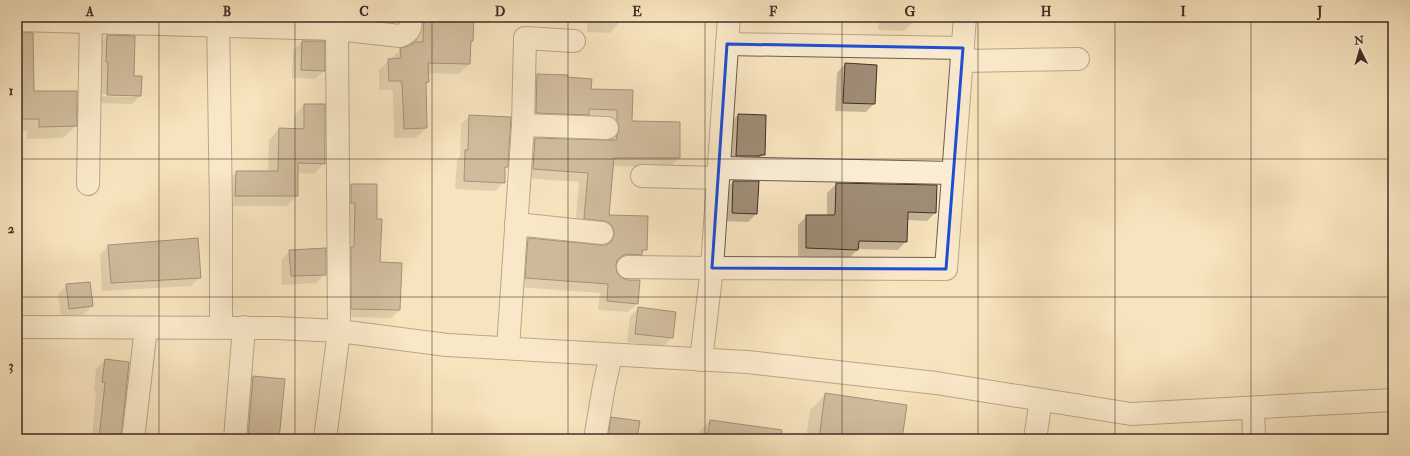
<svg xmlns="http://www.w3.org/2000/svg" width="1410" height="456" font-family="'IM FELL Double Pica',serif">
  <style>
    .shadow { fill: #0003; fill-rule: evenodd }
    .building { fill: #9f8c75; stroke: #402e27 }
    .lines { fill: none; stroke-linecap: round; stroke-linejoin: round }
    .minor-casing { stroke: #6e5b4c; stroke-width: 24 }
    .minor { stroke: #faedd4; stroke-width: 22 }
    .marked { fill: none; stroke: #1d4ed8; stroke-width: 3; stroke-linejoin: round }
    .grid { fill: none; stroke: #402e27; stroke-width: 1; stroke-opacity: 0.55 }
    .neatline { fill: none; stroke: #402e27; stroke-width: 1.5 }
    .grid-label { font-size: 13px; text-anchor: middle; font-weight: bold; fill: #402e27 }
  </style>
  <rect width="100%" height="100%" fill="#f7e3bd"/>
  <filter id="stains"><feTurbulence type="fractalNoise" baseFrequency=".005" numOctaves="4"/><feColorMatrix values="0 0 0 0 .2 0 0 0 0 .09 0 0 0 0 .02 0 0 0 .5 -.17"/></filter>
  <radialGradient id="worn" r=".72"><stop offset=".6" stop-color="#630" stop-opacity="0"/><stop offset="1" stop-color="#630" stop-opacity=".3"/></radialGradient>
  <!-- shadow -->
  <g class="shadow">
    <path d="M414 17H473L472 40 470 43 469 64 459 74 428 73V82L425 85 426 128 416 138H394L393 92H392L391 90H379V70L401 49 414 44Z"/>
    <path d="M587 17H618V24L610 33 587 32Z"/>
    <path d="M879 17H912V23L904 31 878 30Z"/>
    <path d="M17 33 33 92 76 126 63 138 27 139V131H17Z"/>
    <path d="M107 36 133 77 140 96 132 104 98 103V45ZM102 94 134 95V97L102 96Z"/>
    <path d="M302 42H324V71L315 79 292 78 293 50Z"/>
    <path d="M845 64 874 104 866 112 835 111 837 73Z"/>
    <path d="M537 75 566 78 590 90 632 91 631 122 679 158 670 167 612 166 608 216 646 249 632 263 615 264 616 273 638 303 628 312 598 310 600 293 517 287 519 248 528 239 605 246 606 244 604 237 575 227 579 182 524 178 526 148 535 139 610 141 611 138 527 122 528 84Z"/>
    <path d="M304 105 324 163 314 174 297 173V195L287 206H226V182L236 172H268L269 140 279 129 294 130V116Z"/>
    <path d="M738 115 765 116 764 154 755 163 728 164 729 124Z"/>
    <path d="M470 116 507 167 504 169V182L495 191 455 189 457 159 460 157 461 124Z"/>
    <path d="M733 182 756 214 748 222 723 221 725 190Z"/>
    <path d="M836 184 936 212 927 221 907 220 906 241 898 250 858 249 849 258 798 256V225L807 216H827V193Z"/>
    <path d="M351 185H376L379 263 400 310 391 318 343 317 342 194Z"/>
    <path d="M108 246 200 277 191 286 102 291 100 255Z"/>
    <path d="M290 251 325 274 316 283 282 285 281 260Z"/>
    <path d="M67 285 92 306 83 315 61 317 58 294Z"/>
    <path d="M639 308 675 313 672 338 663 347 627 342 630 316Z"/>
    <path d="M105 360 120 439H92L96 391H94L96 369Z"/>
    <path d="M253 377 278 439H239L243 387Z"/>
    <path d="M826 394 901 439H806L810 410Z"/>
    <path d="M612 418 636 439H601L603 426Z"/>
    <path d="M710 421 777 439H697L698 433Z"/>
  </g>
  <!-- building -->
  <g class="building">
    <path d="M424 17H474L473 41H471L470 64 428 63 429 82H426L427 128 404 129 402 83H401V81H389L388 59 401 58 400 48 409 46 415 42H423Z"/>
    <path d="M17 32 33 33 34 91H77V126L39 127V119H17Z"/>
    <path d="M107 35 135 36 134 76H142L141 96 107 95 108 62H106Z"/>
    <path d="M302 41H325V71L301 70Z"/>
    <path d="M845 63 877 65 875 104 843 103Z"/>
    <path d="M537 74 568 75 567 77 592 79 591 89 633 90 632 121 680 122V158H614L609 215 648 216 647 250H642V255L628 254 622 256 617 260 616 266 617 273 622 278 628 280H640L638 304 607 301 608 284 525 278 528 238 601 245H607L612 241 614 234 613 228 609 223 603 221 584 219 588 173 533 169 535 138 607 140H616L619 128 617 121V110L589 109V115L536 113Z"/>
    <path d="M304 104H325V164L298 163V196H235L236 171H278L279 128 304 129Z"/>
    <path d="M738 114 766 115 765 155H760V156H736Z"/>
    <path d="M469 115 511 117 508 167H505V183L464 181 465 150H468Z"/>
    <path d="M733 181H759L757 214 732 213Z"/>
    <path d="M836 183 937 185 936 213 908 212 907 242 859 241 858 250 806 248V215H834L835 214Z"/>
    <path d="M351 184H377V219H382L380 262 402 263 400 310 351 309V247H354L355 203H351Z"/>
    <path d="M198 238 201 278 111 283 108 245Z"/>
    <path d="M326 248V275L291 276 289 250Z"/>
    <path d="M90 282 93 306 69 309 66 284Z"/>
    <path d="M638 307 676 312 673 338 635 334Z"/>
    <path d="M105 359 129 362 121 439H99L105 383 102 382Z"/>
    <path d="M253 376 285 379 279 439H248Z"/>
    <path d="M825 393 907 405 902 439H819Z"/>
    <path d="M611 417 640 421 637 439H608Z"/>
    <path d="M710 420 782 430 781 439H707Z"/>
  </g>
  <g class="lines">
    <!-- minor casing -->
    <g class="minor-casing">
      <g id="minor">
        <path d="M218 17 221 210V327"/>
        <path d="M17 20 337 29 400 36C411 32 411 27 411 17"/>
        <path d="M727 44 963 48"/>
        <path d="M962 61 1078 59"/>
        <path d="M523 125 607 128"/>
        <path d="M719 168 953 173"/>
        <path d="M642 176 718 178"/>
        <path d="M88 184 91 17"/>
        <path d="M516 224 602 233"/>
        <path d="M628 267 712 268 729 17"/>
        <path d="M17 327 277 328 339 331 447 345 747 362 936 383 1131 414 1393 400"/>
        <path d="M508 348 523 125 525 38 574 41"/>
        <path d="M701 360 712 268 946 269 965 17"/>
        <path d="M1253 408 1254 439"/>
        <path d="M133 439 146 328"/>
        <path d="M235 439 244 327"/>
        <path d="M325 439 339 331 337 29 331 17"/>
        <path d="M595 439 604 386 611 355"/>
        <path d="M1035 439 1041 400"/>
      </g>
    </g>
    <!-- minor -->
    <use href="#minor" class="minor"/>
  </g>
  <!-- marked area -->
  <path d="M0 0H1410V456H0ZM727 44 963 48 946 269 712 268Z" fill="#f7e3bd" fill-opacity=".55" fill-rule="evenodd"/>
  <path class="marked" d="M727 44 963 48 946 269 712 268Z"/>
  <!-- grid -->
  <path class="grid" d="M159 17V439M295 17V439M432 17V439M568 17V439M705 17V439M842 17V439M978 17V439M1115 17V439M1251 17V439M17 159H1393M17 297H1393"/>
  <!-- margin -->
  <rect width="1410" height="456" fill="none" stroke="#f7e3bd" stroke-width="44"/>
  <!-- north arrow -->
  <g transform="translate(1360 50) rotate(355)" stroke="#faedd4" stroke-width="3" paint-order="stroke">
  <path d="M0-3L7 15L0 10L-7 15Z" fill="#402e27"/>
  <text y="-6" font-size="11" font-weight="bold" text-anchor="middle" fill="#402e27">N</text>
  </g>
  <rect x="22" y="22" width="1366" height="412" class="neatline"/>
  <g class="grid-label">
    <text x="90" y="16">A</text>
    <text x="227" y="16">B</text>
    <text x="364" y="16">C</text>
    <text x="500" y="16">D</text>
    <text x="637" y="16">E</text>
    <text x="773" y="16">F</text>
    <text x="910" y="16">G</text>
    <text x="1046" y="16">H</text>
    <text x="1183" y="16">I</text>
    <text x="1320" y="16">J</text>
    <text x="11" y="95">1</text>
    <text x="11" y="233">2</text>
    <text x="11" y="370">3</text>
  </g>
  <rect width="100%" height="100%" filter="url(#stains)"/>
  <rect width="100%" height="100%" fill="url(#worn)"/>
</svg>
